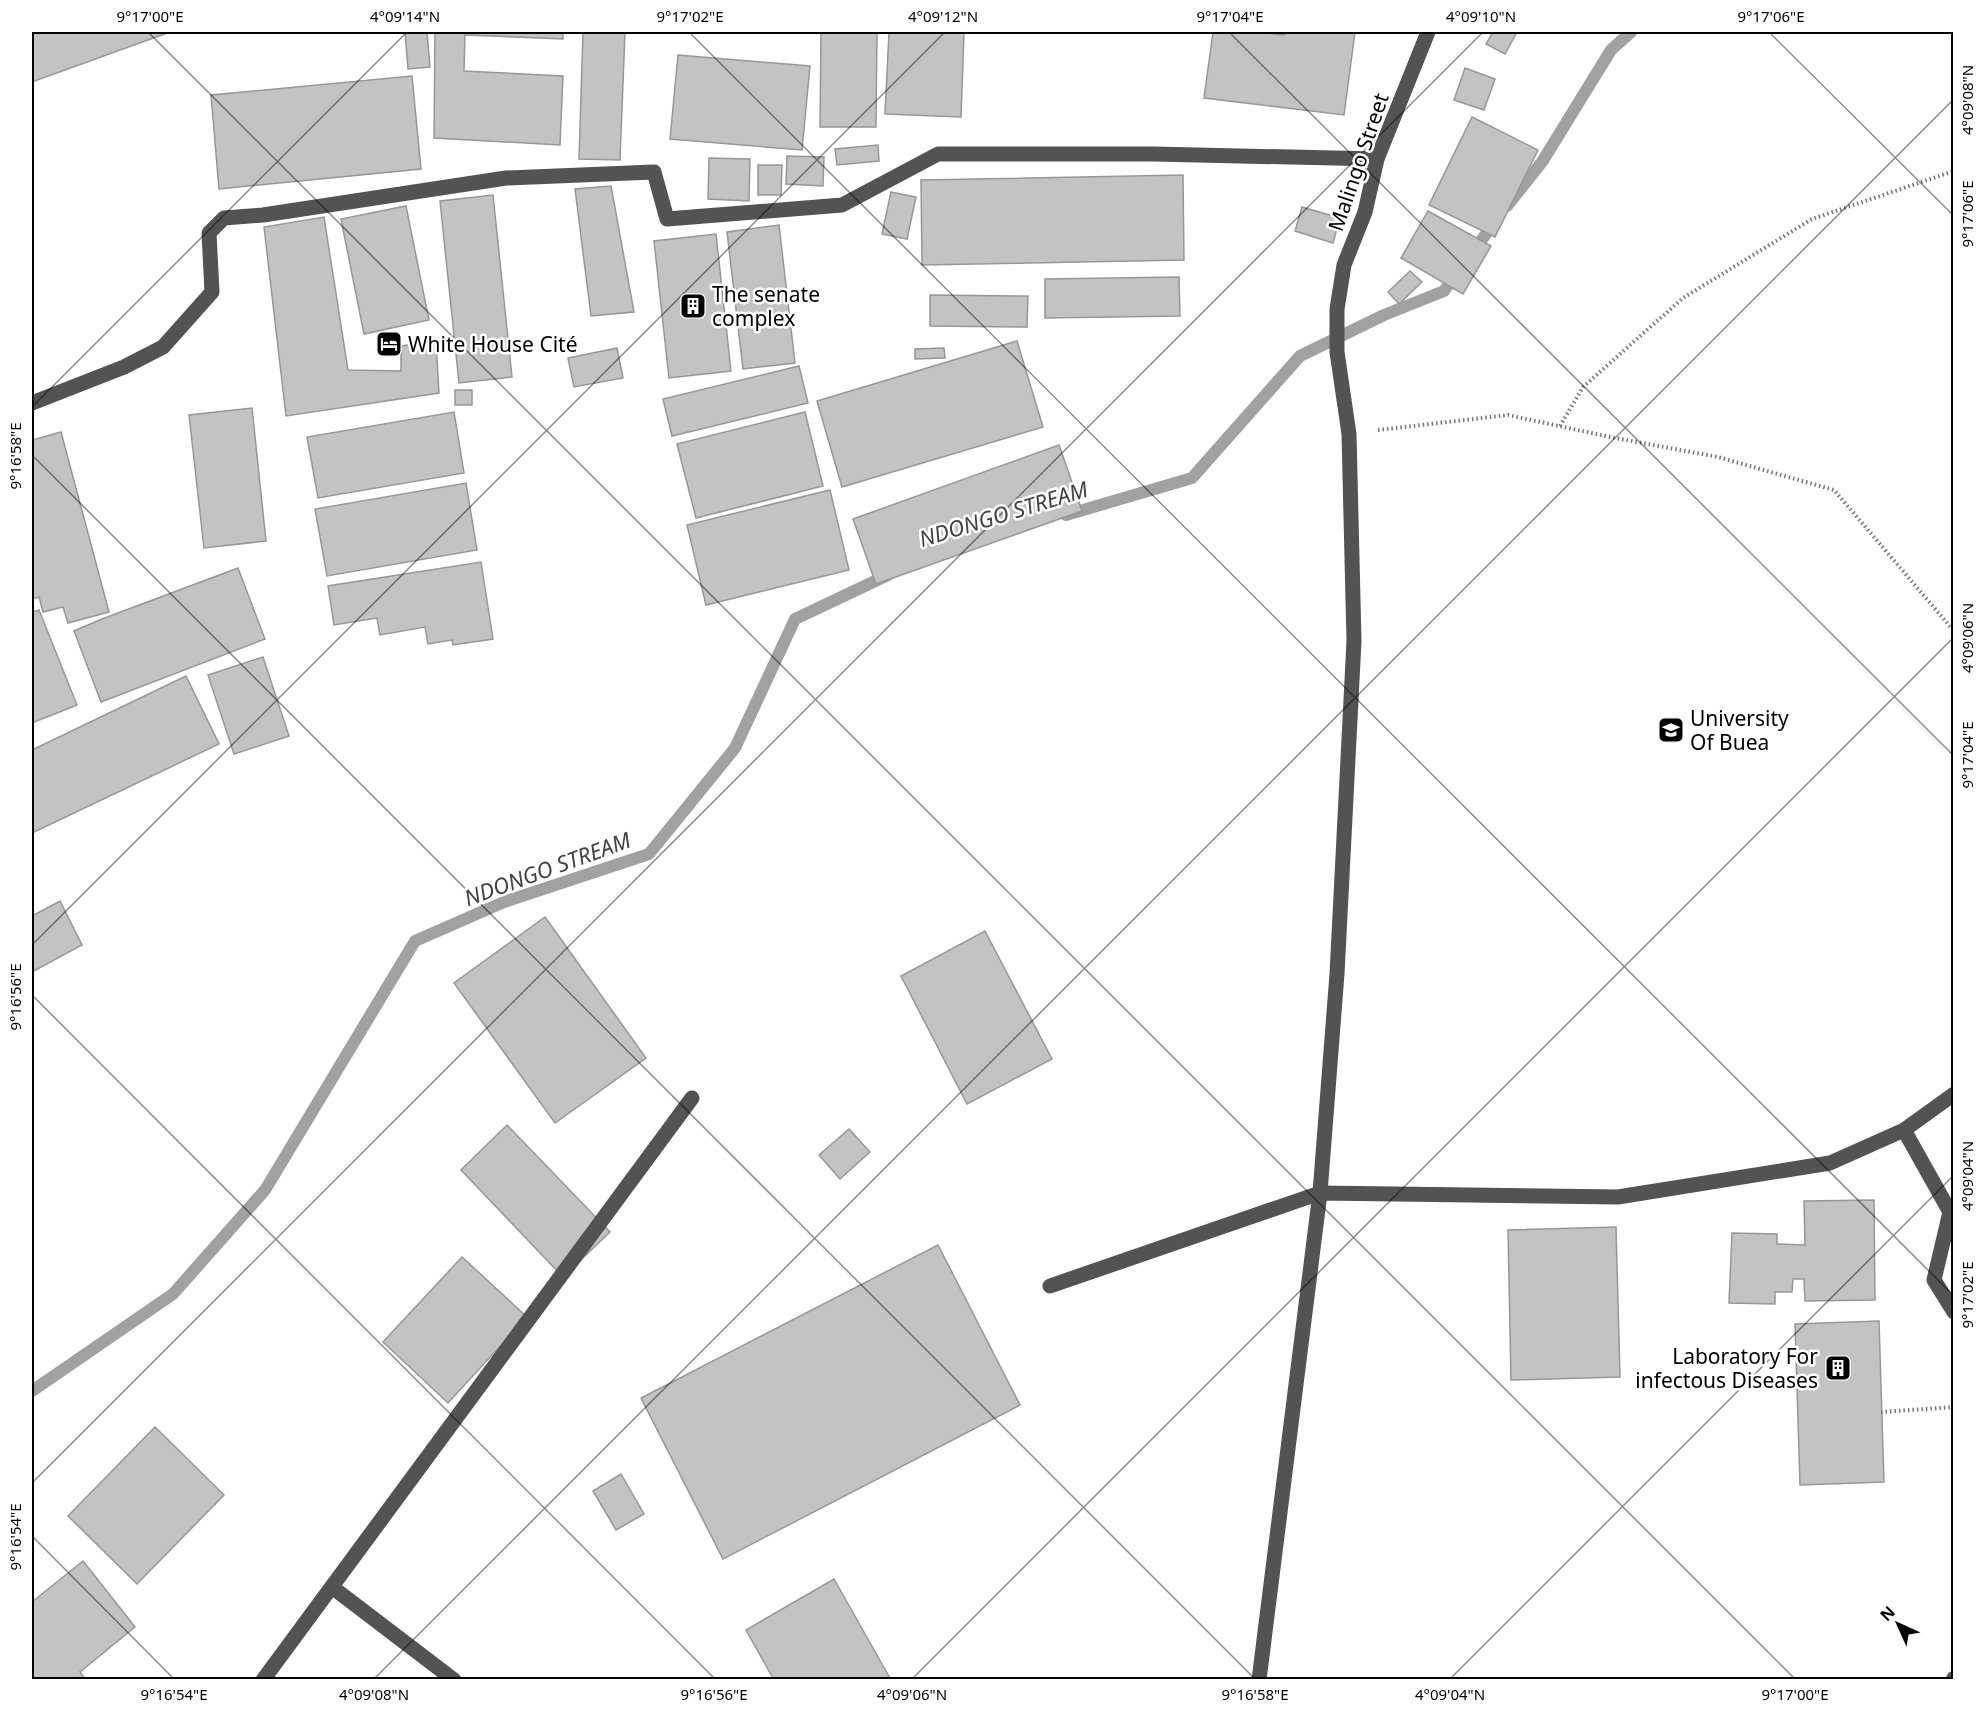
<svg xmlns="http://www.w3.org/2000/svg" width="1985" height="1711" font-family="'Noto Sans',sans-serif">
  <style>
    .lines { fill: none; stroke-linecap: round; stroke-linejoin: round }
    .stream { stroke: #a1a1a1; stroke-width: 12 }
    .building { fill: #c3c3c3; stroke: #979797; stroke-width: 1.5 }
    .path { stroke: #757575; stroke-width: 4; stroke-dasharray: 1.5 3; stroke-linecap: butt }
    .minor { stroke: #535353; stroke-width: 15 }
    .ticks { fill: none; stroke: #000; stroke-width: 1.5; stroke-opacity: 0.45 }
    .labels { text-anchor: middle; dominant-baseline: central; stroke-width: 5; stroke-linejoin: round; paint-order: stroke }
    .street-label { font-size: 21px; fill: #000; stroke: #fff }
    .poi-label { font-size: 21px; fill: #000; stroke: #fff; text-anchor: start }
    .water-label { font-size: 22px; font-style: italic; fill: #424242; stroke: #fff }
    .neatline { fill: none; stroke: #000; stroke-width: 2 }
    .ticks-label { font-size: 15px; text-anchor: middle; fill: #000 }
  </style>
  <rect width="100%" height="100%" fill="#fff"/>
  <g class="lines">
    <!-- stream -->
    <g class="stream">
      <path d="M1507 206 1542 162 1611 50 1631 32"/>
      <path d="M1473 252 1496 220"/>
      <path d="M1066 515 1192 478 1300 356 1384 315 1444 291 1457 273"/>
      <path d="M32 1391 173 1294 265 1190 415 941 504 902 649 854 735 748 795 619 888 575"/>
    </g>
  </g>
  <!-- building -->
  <g class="building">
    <path d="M32 32H170L32 82Z"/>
    <path d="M405 32H427L430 67 408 69Z"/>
    <path d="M435 32H563V39L465 35 464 71 563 76 560 145 434 138Z"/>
    <path d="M583 32H625L620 160 579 159Z"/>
    <path d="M821 32H877L876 127H820Z"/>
    <path d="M889 32H964L961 117 885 114Z"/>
    <path d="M1213 32H1258L1284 35V32H1355L1344 115 1204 98Z"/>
    <path d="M1493 32H1517L1505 54 1486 44Z"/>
    <path d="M678 55 810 66 802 150 670 139Z"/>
    <path d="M1465 68 1495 79 1484 110 1454 100Z"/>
    <path d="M412 76 421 169 219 189 211 95Z"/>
    <path d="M1472 117 1538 150 1495 237 1429 205Z"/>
    <path d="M878 145 879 161 837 165 835 149Z"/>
    <path d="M787 156 824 157 823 186 786 184Z"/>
    <path d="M709 158 750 159 749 201 708 199Z"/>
    <path d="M758 165H782L781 195H758Z"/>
    <path d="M1183 175 1184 260 922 265 921 180Z"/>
    <path d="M611 186 634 312 591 316 575 189Z"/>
    <path d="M891 192 916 197 907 239 882 234Z"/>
    <path d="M493 195 512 377 459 383 440 201Z"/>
    <path d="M406 206 429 320 364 334 341 219Z"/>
    <path d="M1302 207 1340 218 1333 243 1295 231Z"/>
    <path d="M1428 211 1491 246 1463 294 1401 258Z"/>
    <path d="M324 217 348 370 401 371V346L436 341 439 393 286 416 264 227Z"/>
    <path d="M779 225 795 363 743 369 727 232Z"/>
    <path d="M716 234 731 371 669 378 654 241Z"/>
    <path d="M1410 271 1422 282 1399 304 1388 292Z"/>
    <path d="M1179 277 1180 316 1045 318V279Z"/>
    <path d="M930 295 1028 296 1027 327 930 326Z"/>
    <path d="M1017 341 1043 427 842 487 817 401Z"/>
    <path d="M617 348 623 378 574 387 568 358Z"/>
    <path d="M944 348 945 358 915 359V349Z"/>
    <path d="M799 366 808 403 672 436 663 399Z"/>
    <rect x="455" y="390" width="17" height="15"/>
    <path d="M252 408 266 541 204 548 189 415Z"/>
    <path d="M454 412 464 473 318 498 307 437Z"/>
    <path d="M805 412 823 486 696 518 677 444Z"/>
    <path d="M61 432 109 612 68 623 63 607 43 612 39 597 32 599V440Z"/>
    <path d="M1059 445 1082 511 876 584 853 519Z"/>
    <path d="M466 483 477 550 327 576 315 509Z"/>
    <path d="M830 490 849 570 706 605 687 525Z"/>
    <path d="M481 562 493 639 453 645 452 640 428 644 425 627 380 635 377 618 334 625 328 586Z"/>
    <path d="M238 568 265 639 101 702 74 631 102 619Z"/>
    <path d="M39 610 77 705 32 723V612Z"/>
    <path d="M263 657 289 736 234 754 208 675Z"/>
    <path d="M186 676 219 744 32 833V750Z"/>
    <path d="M60 901 82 945 32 972V916Z"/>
    <path d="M545 917 646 1058 555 1123 454 983Z"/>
    <path d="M985 931 1052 1059 967 1104 901 976Z"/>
    <path d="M507 1125 610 1232 563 1277 461 1170Z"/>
    <path d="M849 1129 870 1152 840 1179 819 1155Z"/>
    <path d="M1874 1200 1875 1300 1805 1301 1804 1279H1793L1792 1292H1775V1304L1729 1303 1732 1233 1777 1234V1244L1805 1245 1804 1201Z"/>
    <path d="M1616 1227 1620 1377 1511 1380 1508 1230Z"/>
    <path d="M938 1245 1020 1405 723 1559 641 1398Z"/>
    <path d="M462 1257 527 1317 448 1403 383 1342Z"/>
    <path d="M1879 1321 1884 1482 1800 1485 1795 1324Z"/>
    <path d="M155 1427 224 1495 137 1584 68 1516Z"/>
    <path d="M621 1474 644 1514 616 1530 593 1491Z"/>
    <path d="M83 1561 135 1627 80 1672 86 1680H32V1602Z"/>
    <path d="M834 1579 891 1680H774L746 1630Z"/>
  </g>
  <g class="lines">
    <!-- path -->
    <g class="path">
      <path d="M1560 426 1583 387 1683 298 1812 219 1954 171"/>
      <path d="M1378 430 1508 415 1610 437 1718 457 1834 490 1954 631"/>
      <path d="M1881 1412 1954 1407"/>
    </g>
    <!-- minor -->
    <g class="minor">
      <path d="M32 403 124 367 163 347 212 292 209 233 224 218 263 215 506 178 654 172 667 219 842 205 938 154H1154L1377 159"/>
      <path d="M1904 1130 1950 1212 1934 1280 1954 1312"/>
      <path d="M1050 1286 1320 1193 1618 1197 1830 1163 1904 1130 1954 1094"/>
      <path d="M332 1587 454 1680"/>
      <path d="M263 1680 692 1098"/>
      <path d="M1259 1680 1320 1193 1337 974 1354 641 1349 434 1337 352V309L1344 265 1365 212 1377 159 1428 32"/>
      <path d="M1953 1680 1954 1678"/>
    </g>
  </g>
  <!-- ticks -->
  <path class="ticks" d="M148 32 1796 1680M689 32 1954 1296M1229 32 1954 756M1769 32 1954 216M32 407 407 32M32 455 1256 1680M32 945 945 32M32 995 716 1680M32 1483 1483 32M32 1536 175 1680M373 1680 1954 99M911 1680 1954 637M1449 1680 1954 1175"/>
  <!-- icons -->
  <defs>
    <g id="building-square" transform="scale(1.35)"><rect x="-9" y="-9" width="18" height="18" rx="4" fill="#000" stroke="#fff"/><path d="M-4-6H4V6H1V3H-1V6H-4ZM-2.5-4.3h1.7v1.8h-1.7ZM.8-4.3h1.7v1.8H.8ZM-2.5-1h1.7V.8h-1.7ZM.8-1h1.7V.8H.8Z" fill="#fff"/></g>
    <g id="hotel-square" transform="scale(1.35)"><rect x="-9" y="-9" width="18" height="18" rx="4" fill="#000" stroke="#fff"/><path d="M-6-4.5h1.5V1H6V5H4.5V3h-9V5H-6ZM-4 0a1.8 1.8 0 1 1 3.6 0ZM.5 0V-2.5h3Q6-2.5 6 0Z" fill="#fff"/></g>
    <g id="university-square" transform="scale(1.35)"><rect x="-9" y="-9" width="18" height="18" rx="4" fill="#000" stroke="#fff"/><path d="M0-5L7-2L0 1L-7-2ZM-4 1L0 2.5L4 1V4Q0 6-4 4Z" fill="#fff"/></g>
  </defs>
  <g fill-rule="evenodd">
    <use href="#building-square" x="693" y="306"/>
    <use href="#hotel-square" x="389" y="344"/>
    <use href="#university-square" x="1671" y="730"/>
    <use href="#building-square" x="1838" y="1368"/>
  </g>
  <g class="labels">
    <!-- street labels -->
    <g class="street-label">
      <text transform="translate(1358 162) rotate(-71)">Malingo Street</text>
    </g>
    <!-- poi labels -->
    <g class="poi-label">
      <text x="712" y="294">The senate<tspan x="712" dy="24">complex</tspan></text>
      <text x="408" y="344">White House Cité</text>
      <text x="1690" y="718">University<tspan x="1690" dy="24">Of Buea</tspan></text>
      <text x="1818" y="1356" text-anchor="end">Laboratory For<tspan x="1818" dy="24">infectous Diseases</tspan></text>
    </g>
    <!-- water labels -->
    <g class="water-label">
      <text transform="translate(1003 513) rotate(-17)">NDONGO STREAM</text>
      <text transform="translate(547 868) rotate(-20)">NDONGO STREAM</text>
    </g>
  </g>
  <!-- border -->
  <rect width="1985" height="1711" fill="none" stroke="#ffffff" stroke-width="66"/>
  <!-- north arrow -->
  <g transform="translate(1898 1624) rotate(315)" stroke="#ffffff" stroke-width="4.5" paint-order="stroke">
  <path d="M0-4.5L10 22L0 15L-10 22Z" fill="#000000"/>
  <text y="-9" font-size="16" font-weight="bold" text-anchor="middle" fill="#000000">N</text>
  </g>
  <rect x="33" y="33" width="1919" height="1645" class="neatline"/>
  <g class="ticks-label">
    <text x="150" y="22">9°17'00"E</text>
    <text x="405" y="22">4°09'14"N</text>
    <text x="690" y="22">9°17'02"E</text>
    <text x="943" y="22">4°09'12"N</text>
    <text x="1230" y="22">9°17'04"E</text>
    <text x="1481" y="22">4°09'10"N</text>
    <text x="1771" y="22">9°17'06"E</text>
    <text transform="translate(1968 100) rotate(-90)" y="5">4°09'08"N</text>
    <text transform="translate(1968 214) rotate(-90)" y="5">9°17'06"E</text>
    <text transform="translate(16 456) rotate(-90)" y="5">9°16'58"E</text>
    <text transform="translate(1968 638) rotate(-90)" y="5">4°09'06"N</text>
    <text transform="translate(1968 755) rotate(-90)" y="5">9°17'04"E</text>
    <text transform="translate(16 997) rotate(-90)" y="5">9°16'56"E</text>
    <text transform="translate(1968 1176) rotate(-90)" y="5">4°09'04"N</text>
    <text transform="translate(1968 1295) rotate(-90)" y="5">9°17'02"E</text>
    <text transform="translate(16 1537) rotate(-90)" y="5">9°16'54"E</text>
    <text x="174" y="1700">9°16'54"E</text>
    <text x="374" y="1700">4°09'08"N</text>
    <text x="714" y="1700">9°16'56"E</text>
    <text x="912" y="1700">4°09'06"N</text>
    <text x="1255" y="1700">9°16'58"E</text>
    <text x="1450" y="1700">4°09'04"N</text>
    <text x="1795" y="1700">9°17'00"E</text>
  </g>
</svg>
